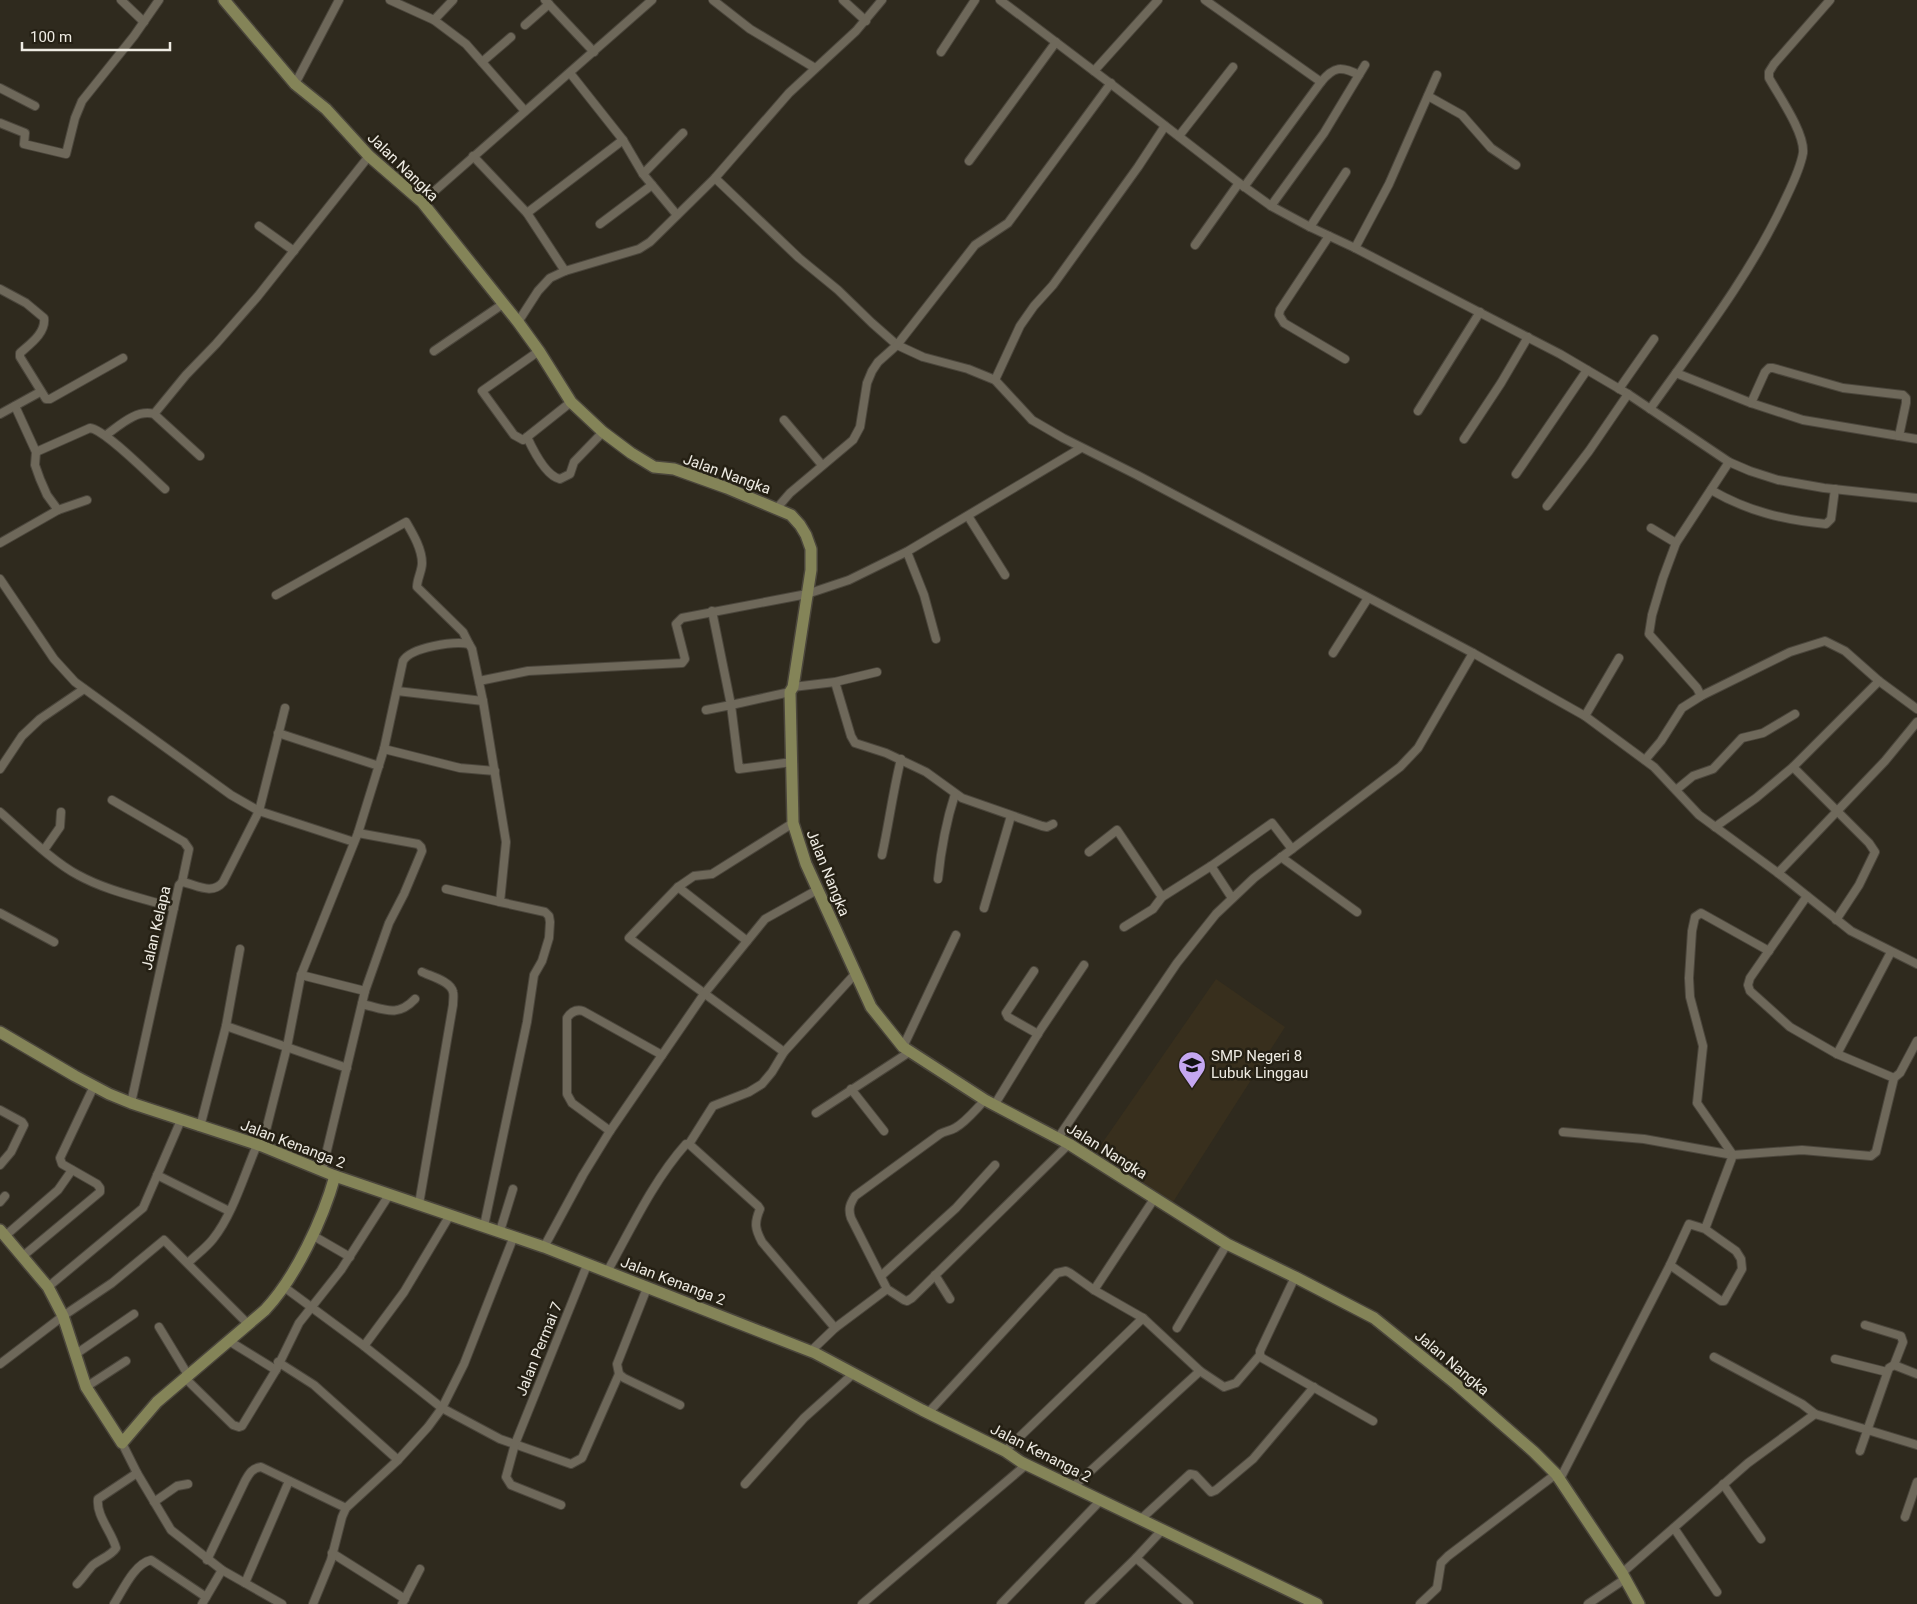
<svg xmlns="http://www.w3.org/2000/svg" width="1917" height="1604" font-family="Roboto,sans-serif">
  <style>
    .built { fill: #382f1d }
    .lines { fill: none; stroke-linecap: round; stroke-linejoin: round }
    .street-casing { stroke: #4b463c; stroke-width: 10 }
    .secondary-casing { stroke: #4b463c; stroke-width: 14 }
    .street { stroke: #6e685a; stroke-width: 8 }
    .secondary { stroke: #848458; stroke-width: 11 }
    .labels { text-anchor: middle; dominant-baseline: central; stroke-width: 5; stroke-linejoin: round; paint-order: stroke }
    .street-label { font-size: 15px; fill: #eeebe3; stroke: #252014 }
    .poi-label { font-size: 15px; fill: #eeebe3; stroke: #252014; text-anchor: start }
  </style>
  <rect width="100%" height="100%" fill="#2f2a1e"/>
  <!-- built -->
  <path class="built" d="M1216 979 1285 1027 1173 1202 1096 1152Z"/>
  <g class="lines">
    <!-- street casing -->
    <g class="street-casing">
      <g id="street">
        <path d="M121 0 144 22"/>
        <path d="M390 0 434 20 466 44 525 111"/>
        <path d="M545 0 594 52"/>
        <path d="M713 0 750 29 815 68"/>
        <path d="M843 0 866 21"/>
        <path d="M1000 0 1115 87 1239 183 1271 206 1310 227 1355 248 1560 354 1628 394 1729 462 1750 471 1778 480 1824 488 1917 498"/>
        <path d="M1205 0 1321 82C1334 66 1342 66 1359 75"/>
        <path d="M434 20 453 0"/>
        <path d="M525 25 549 4"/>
        <path d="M941 52 975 0"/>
        <path d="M482 62 511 37"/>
        <path d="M1094 71 1158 0"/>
        <path d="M570 73 623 140 643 174 677 215"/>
        <path d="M295 84 339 0"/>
        <path d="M0 88 35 106"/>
        <path d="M1428 96 1462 115 1491 148 1516 165"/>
        <path d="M0 123 25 133 24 144 66 154 75 118 82 101 134 36 159 0"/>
        <path d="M1179 136 1233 67"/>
        <path d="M473 156 527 213 565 271"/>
        <path d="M969 161 1056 42"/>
        <path d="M643 174 683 133"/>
        <path d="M715 178 799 258 838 290 872 323 897 345 923 357 968 369 995 380 1032 420 1063 438 1137 475 1473 653 1585 716 1654 767 1699 815 1778 873 1851 931 1917 964"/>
        <path d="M1244 187 1321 82"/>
        <path d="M422 202 652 0"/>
        <path d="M1271 206 1324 133 1365 65"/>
        <path d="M527 213 623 140"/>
        <path d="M600 224 652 185"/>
        <path d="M259 226 294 251"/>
        <path d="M1310 227 1346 172"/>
        <path d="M1329 236 1280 310 1279 315 1284 323 1345 359"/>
        <path d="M1195 245 1239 183"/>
        <path d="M1355 248 1389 184 1437 75"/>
        <path d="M0 289 26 303 44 318C46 333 30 344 20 353V357L46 399H50L123 358"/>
        <path d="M518 322 538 291 550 278 565 271 639 249 650 242 715 178 789 93 856 31 882 0"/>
        <path d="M434 351 503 304"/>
        <path d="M539 351 482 391 514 435 523 440 527 437C533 450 546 476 560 479L570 474 574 462 603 432"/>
        <path d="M1676 373 1751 403 1803 420 1917 439"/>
        <path d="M995 380 1020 326 1034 306 1053 285 1138 167 1165 126"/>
        <path d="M1619 389 1654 339"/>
        <path d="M1751 403 1765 372 1769 368H1773L1843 388 1903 395 1906 398V403L1899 436"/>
        <path d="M1650 409C1697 343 1749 277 1784 202 1791 187 1800 170 1803 153 1805 133 1779 96 1769 78V72L1774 64 1830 0"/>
        <path d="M1418 411 1480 312"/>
        <path d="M0 414 40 392"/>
        <path d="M154 414 186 375 216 344 258 296 369 156"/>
        <path d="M784 420 822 465"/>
        <path d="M106 435C119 426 136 409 154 414L200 456"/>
        <path d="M527 437 571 402"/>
        <path d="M1464 439 1501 383 1528 337"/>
        <path d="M36 452 90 428C106 430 151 477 165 489"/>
        <path d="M1516 474 1587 370"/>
        <path d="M1711 490C1747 511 1784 520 1826 524L1831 519 1835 489"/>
        <path d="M1547 506 1589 451 1628 394"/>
        <path d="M777 508 790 493 853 440 860 427 867 383 872 371 878 362 897 345 975 245 1008 223 1111 83"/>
        <path d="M58 510 87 500"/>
        <path d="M968 516 1005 575"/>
        <path d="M1651 528 1676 543"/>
        <path d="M0 543 58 510 47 495 40 479 35 465 36 452 15 406"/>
        <path d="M907 552 924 595 936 639"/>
        <path d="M0 579 54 659 75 682 231 795 259 811 354 842"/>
        <path d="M276 595 406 522C413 534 422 549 422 563 422 571 417 579 417 587L463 632 469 644"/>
        <path d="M712 611 731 705 790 692"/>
        <path d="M1333 653 1368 598"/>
        <path d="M479 681 528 671 682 663 685 659 676 624 682 618 807 594 849 580 908 551 1081 448"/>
        <path d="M835 682 851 736 855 743 886 753 926 772 962 798 1042 826 1047 827 1053 824"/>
        <path d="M793 687 835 682 877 672"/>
        <path d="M397 691 483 701"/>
        <path d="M1701 696 1697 688 1649 634 1652 615 1663 578 1676 543 1729 462"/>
        <path d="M706 710 731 705 739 769 792 762"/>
        <path d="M1585 716 1619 658"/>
        <path d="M278 733 379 766"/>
        <path d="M384 749 460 768 495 771"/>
        <path d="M1645 760 1661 741 1682 708 1701 696 1790 652 1825 641 1845 651 1879 681 1917 709"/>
        <path d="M1793 767 1869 843 1875 852 1859 885 1836 920"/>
        <path d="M0 769 22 736 40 719 84 689"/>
        <path d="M1676 790 1693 776 1713 769 1742 738 1763 733 1795 714"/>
        <path d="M112 800 184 842 189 849 182 882"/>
        <path d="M0 812C22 831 53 862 78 875 107 891 142 898 174 908"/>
        <path d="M1715 827 1756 798 1793 767 1879 681"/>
        <path d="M44 850 60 827 61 812"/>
        <path d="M1089 852 1117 830 1162 897"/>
        <path d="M882 855C889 823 893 791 901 759"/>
        <path d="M1281 857 1357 912"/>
        <path d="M1211 866 1232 898"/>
        <path d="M1778 873 1885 761 1917 722"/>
        <path d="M938 879C941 849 946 822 955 794"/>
        <path d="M678 887 747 941"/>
        <path d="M446 889 500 902"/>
        <path d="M1807 896 1750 978 1748 985 1750 991 1790 1027 1837 1054 1894 1078"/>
        <path d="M984 908 1011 816"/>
        <path d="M0 913 54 942"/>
        <path d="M1124 927 1153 909 1162 897 1211 866 1272 823 1292 849"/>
        <path d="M1034 971 1006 1013 1008 1017 1038 1034"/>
        <path d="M301 975 365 991"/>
        <path d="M362 1004C384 1009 397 1018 415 999"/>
        <path d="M226 1026 347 1068"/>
        <path d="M903 1047 956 935"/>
        <path d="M784 1052 629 938 678 887 694 876 712 874 793 823"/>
        <path d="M1837 1054 1891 952"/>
        <path d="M851 1089 884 1131"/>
        <path d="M985 1100C976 1109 966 1122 955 1128 950 1131 945 1131 940 1134L855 1196C850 1204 848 1209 851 1218L887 1289 904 1300 907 1301 912 1298 1069 1144"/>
        <path d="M131 1103 179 885 182 882C195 884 212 896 223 882L259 811 285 708"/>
        <path d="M995 1104 1041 1029 1084 965"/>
        <path d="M0 1110 22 1122 24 1125 11 1152 0 1165"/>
        <path d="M816 1113 911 1051"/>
        <path d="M200 1127 226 1026 240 949"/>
        <path d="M610 1131 572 1103 567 1094V1018C571 1012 576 1009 583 1011L662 1055"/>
        <path d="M1563 1132 1644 1139 1733 1155"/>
        <path d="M1058 1138 1177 963 1216 914 1254 878 1400 767 1418 748 1473 653"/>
        <path d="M689 1144 713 1106 749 1092 762 1084 772 1072 784 1052 855 974"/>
        <path d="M262 1146 287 1047 301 975 358 833 384 749 403 661C411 647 454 641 469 644L472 649 483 701 506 842 500 902 545 912 549 916 550 922 549 938 542 961 534 975 527 1022 484 1226"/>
        <path d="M1733 1155 1697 1103 1703 1046 1690 997 1689 978 1692 931 1695 917 1701 913 1769 951"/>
        <path d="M322 1171 365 991 389 923 404 894 422 851 421 847 418 844 358 833"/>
        <path d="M157 1175 229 1211"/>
        <path d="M0 1202 5 1196"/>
        <path d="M419 1204 453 1005C453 1001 454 995 453 992 451 981 430 976 422 972"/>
        <path d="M1705 1229 1689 1224 1670 1265 1721 1301H1724L1742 1269 1741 1259 1736 1251 1705 1229 1733 1155 1802 1150 1871 1156 1876 1152 1894 1078 1900 1073 1917 1041"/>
        <path d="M500 1231 513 1189"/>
        <path d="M312 1235 350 1257"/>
        <path d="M5 1236 58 1190 72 1170"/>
        <path d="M544 1247 583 1175 610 1131 704 994 765 919 817 890"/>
        <path d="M23 1256 100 1192V1188L97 1184 62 1164 60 1158 94 1086"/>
        <path d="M188 1263C196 1255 206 1248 213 1239 233 1214 244 1175 257 1145"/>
        <path d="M607 1272C631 1229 653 1181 686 1144H689L758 1206 760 1209C754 1223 755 1229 762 1242L835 1328"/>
        <path d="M935 1275 950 1299"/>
        <path d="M881 1276 956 1208 995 1165"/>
        <path d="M48 1287 143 1208 181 1120"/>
        <path d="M284 1287 364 1346 442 1408 500 1439 571 1464 582 1458 619 1374"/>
        <path d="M647 1288 617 1364 619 1374 624 1378 680 1405"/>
        <path d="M1094 1290 1154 1199"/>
        <path d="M1865 1325 1901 1336 1903 1342 1894 1365"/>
        <path d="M159 1327 188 1375"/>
        <path d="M1177 1328 1227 1244"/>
        <path d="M229 1341 276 1370"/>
        <path d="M364 1346 404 1292 450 1215"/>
        <path d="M811 1351 835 1328 887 1289"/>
        <path d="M76 1354 134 1314"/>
        <path d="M1260 1355 1262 1358 1373 1421"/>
        <path d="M1714 1357 1802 1404 1815 1414"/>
        <path d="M1835 1359 1887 1372"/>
        <path d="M278 1362 314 1385 398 1460"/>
        <path d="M0 1364 63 1316 112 1283 164 1240 248 1324"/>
        <path d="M185 1378 233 1425 239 1427 242 1426 276 1370 299 1323 341 1270 389 1195"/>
        <path d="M86 1387 126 1361"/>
        <path d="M928 1413 1057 1273 1066 1271 1070 1273 1094 1290 1143 1318 1200 1371 1224 1387 1236 1383 1260 1355V1351L1295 1277"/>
        <path d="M122 1443 137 1473 171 1530 222 1570 282 1604"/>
        <path d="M1005 1451 1143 1318"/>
        <path d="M1860 1451 1889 1368 1894 1365 1917 1374"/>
        <path d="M1560 1479 1670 1265"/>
        <path d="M745 1484 804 1418 853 1374"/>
        <path d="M1723 1484 1761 1539"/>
        <path d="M1074 1486 1200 1371"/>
        <path d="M154 1502 177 1486 188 1484"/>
        <path d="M561 1505 511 1485 506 1477 515 1444 587 1265"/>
        <path d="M1905 1517 1917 1482"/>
        <path d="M1141 1519 1190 1474 1195 1475 1211 1492 1216 1490 1253 1459 1314 1387"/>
        <path d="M1674 1528 1717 1592"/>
        <path d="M332 1553 405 1599"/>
        <path d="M1136 1558 1189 1604"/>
        <path d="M207 1560 245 1481C249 1474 252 1468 261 1467L346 1508"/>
        <path d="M1622 1573 1748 1463 1815 1414 1917 1445"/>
        <path d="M245 1583 289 1481"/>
        <path d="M77 1584C83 1578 88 1570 93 1565 100 1559 111 1556 116 1548 112 1532 96 1516 98 1499L137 1473"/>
        <path d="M114 1604C123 1590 134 1564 151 1560L206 1597"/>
        <path d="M202 1604 222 1570"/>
        <path d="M313 1604 331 1560 342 1517 346 1508 398 1460 428 1427 442 1408 464 1364 514 1236"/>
        <path d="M402 1604 420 1569"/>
        <path d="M862 1604 1027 1464"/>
        <path d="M1001 1604 1101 1500"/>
        <path d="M1089 1604 1136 1558 1163 1529"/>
        <path d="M1420 1604 1437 1588 1441 1563 1448 1556 1556 1474"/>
        <path d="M1588 1604 1625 1579"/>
      </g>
    </g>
    <!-- secondary casing -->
    <g class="secondary-casing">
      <g id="secondary">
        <path d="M224 0 295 84 326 109 369 156 422 202 518 322 539 351 571 402 603 432 631 453 654 467 674 469 727 488 791 515 800 525 806 535 811 549V570L793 687 790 692 793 823 806 864 871 1007 903 1047 985 1100 1069 1144 1227 1244 1295 1277 1374 1318 1456 1384 1534 1452 1556 1474 1622 1573 1639 1604"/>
        <path d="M0 1032 75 1076 109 1094 131 1103 262 1146 335 1176 544 1247 815 1353 922 1410 1005 1451 1021 1462 1317 1604"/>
        <path d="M0 1230 48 1287 63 1316 86 1387 122 1443 157 1402 265 1310C296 1277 323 1219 335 1176"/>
      </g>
    </g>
    <!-- street -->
    <use href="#street" class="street"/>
    <!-- secondary -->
    <use href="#secondary" class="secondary"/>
  </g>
  <!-- icons -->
  <defs>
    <g id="school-pin" transform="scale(1.4375)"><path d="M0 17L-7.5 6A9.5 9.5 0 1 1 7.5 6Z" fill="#c5a7f1" stroke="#252014"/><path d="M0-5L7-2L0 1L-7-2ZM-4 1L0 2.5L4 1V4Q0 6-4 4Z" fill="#111"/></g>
  </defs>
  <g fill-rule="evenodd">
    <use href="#school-pin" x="1192" y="1065"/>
  </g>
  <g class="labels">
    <!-- street labels -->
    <g class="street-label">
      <text transform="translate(403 167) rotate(44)">Jalan Nangka</text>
      <text transform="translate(727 474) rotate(20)">Jalan Nangka</text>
      <text transform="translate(828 873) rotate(68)">Jalan Nangka</text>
      <text transform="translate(156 928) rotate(-77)">Jalan Kelapa</text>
      <text transform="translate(293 1144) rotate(21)">Jalan Kenanga 2</text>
      <text transform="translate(1107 1151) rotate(32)">Jalan Nangka</text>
      <text transform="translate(673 1281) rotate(21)">Jalan Kenanga 2</text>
      <text transform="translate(539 1349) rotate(-68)">Jalan Permai 7</text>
      <text transform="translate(1452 1363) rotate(40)">Jalan Nangka</text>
      <text transform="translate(1041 1453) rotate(27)">Jalan Kenanga 2</text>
    </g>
    <!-- poi labels -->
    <g class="poi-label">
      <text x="1211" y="1056">SMP Negeri 8<tspan x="1211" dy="17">Lubuk Linggau</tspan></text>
    </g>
  </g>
  <!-- scale -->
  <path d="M22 42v8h148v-8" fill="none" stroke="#eeebe3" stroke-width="2.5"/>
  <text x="30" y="42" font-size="15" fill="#eeebe3" stroke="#252014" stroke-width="4" paint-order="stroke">100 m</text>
</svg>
